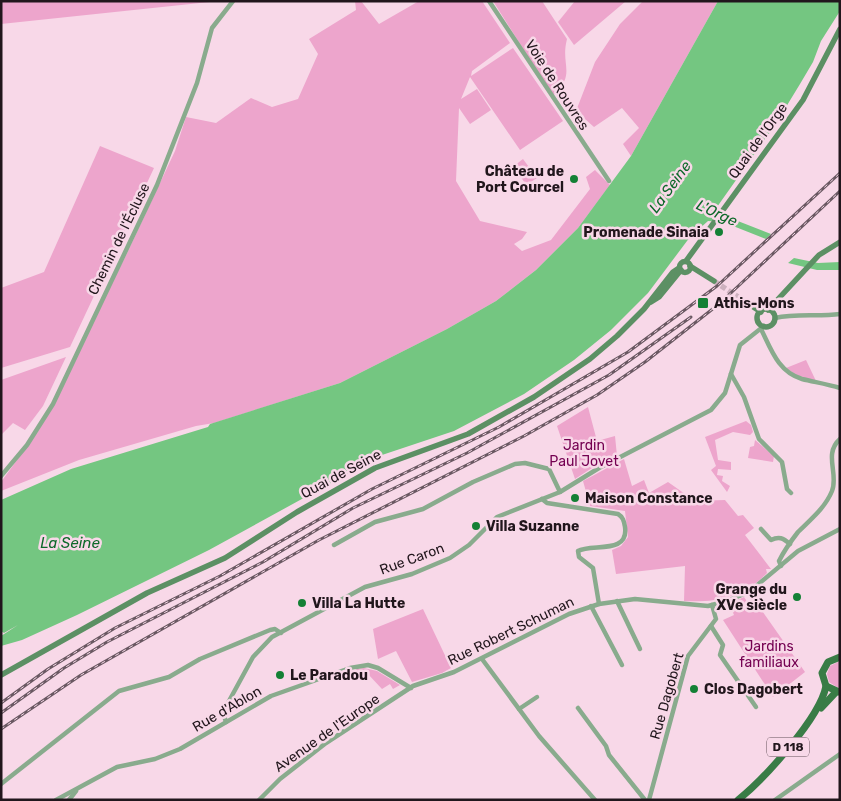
<svg xmlns="http://www.w3.org/2000/svg" width="841" height="801" font-family="Rubik,sans-serif">
  <style>
    .green { fill: #eda5cc }
    .water { fill: #74c681 }
    .lines { fill: none; stroke-linecap: round; stroke-linejoin: round }
    .secondary-tunnel { stroke: #cdb1bf; stroke-width: 5.5; stroke-dasharray: 5.5 3; stroke-linecap: butt }
    .street { stroke: #89ab8d; stroke-width: 4.5 }
    .secondary { stroke: #5c9064; stroke-width: 5.5 }
    .primary { stroke: #397c46; stroke-width: 7 }
    .rail-casing { stroke: #6a5862; stroke-width: 3 }
    .rail { stroke: #f8d8e8; stroke-width: 1; stroke-dasharray: 4; stroke-linecap: butt }
    .poi-dot { fill: #148035; stroke: #f8d8e8; stroke-width: 2 }
    .labels { text-anchor: middle; dominant-baseline: central; stroke-width: 5; stroke-linejoin: round; paint-order: stroke }
    .shield { fill: #f8d8e8; stroke: #625059; stroke-width: 1 }
    .shield-label { font-size: 12px; font-weight: bold; fill: #21161c }
    .street-label { font-size: 14px; fill: #21161c; stroke: #f8d8e8 }
    .poi-label { font-size: 14px; font-weight: bold; fill: #21161c; stroke: #f8d8e8; text-anchor: start }
    .park-label { font-size: 14px; fill: #740051; stroke: #f8d8e8 }
    .water-label { font-size: 15px; font-style: italic; fill: #0d692a; stroke: #f8d8e8 }
  </style>
  <rect width="100%" height="100%" fill="#f8d8e8"/>
  <!-- green -->
  <g class="green">
    <path d="M1 1H219L1 24Z"/>
    <path d="M355 1H361L379 24 419 1H482L510 43 472 71 471 76 513 48 563 121 520 150 470 77 461 99 477 89 491 110 470 124 459 108 456 181 480 221 527 232 522 239 514 244 522 251 551 240 590 189 586 177 595 170 610 185 578 228 536 270 496 301 447 329 340 383 214 423 196 426 79 460 1 491V482L39 430 129 249 175 151 186 117 216 123 251 98 272 107 298 99 318 54 309 39 356 10Z"/>
    <path d="M493 1H542L567 39C560 66 577 73 553 96Z"/>
    <path d="M575 1H626L574 45 558 22Z"/>
    <path d="M643 1H718L631 156 623 144 639 128 622 108 594 127 576 111 595 62 620 24Z"/>
    <path d="M100 146 154 168 70 347 1 368V288L44 272Z"/>
    <path d="M523 159 537 178 526 185 514 166Z"/>
    <path d="M66 357 43 406 25 430 13 423 1 435V380Z"/>
    <path d="M806 360 816 381 796 375 786 368Z"/>
    <path d="M588 407 597 441 615 436 617 456 595 466 575 479 557 426Z"/>
    <path d="M746 421 751 425 753 432 750 435 733 432 715 440 718 460 731 462V470L718 469 717 475 723 476 722 481 730 486 727 492 711 470 716 466 705 437Z"/>
    <path d="M755 440 774 456 773 462 748 458 750 447 754 446Z"/>
    <path d="M624 459 632 486 644 480 649 493 668 482 695 501 725 500 738 516 743 515 754 528 745 535 771 569H766L767 573C744 597 716 603 684 601L685 566 616 574 612 550 621 546 628 537 625 511 590 506 583 481Z"/>
    <path d="M744 597 752 609 758 605 805 672 773 697 723 620 734 615 729 604Z"/>
    <path d="M423 609 451 668 442 673 412 682 396 651 378 659 373 629Z"/>
    <path d="M840 661V689L829 682 827 674 830 666Z"/>
    <path d="M364 668 377 671 400 685 393 689 390 684 382 689 367 673 359 679 361 677 360 671 357 672 356 669Z"/>
  </g>
  <!-- water -->
  <g class="water">
    <path d="M718 1H840V11L821 41 813 62 800 84 775 125 717 207 725 216 771 234 766 239 723 222 708 221 690 237 648 293 611 330 574 360 524 394 454 431 382 455 209 550 77 615 22 640 1 646V636L18 625 4 633 1 631V500L71 469 208 427 210 424 340 383 447 329 496 301 536 270 578 228 631 156Z"/>
    <path d="M794 258 818 263 840 262V270H817L788 263Z"/>
  </g>
  <g class="lines">
    <!-- secondary-tunnel -->
    <path class="secondary-tunnel" d="M714 281 744 301"/>
    <!-- street -->
    <g class="street">
      <path d="M489 1 609 181"/>
      <path d="M775 318C796 313 818 317 840 314"/>
      <path d="M761 329C771 349 778 372 802 379 814 382 827 384 840 388"/>
      <path d="M731 374 744 397 759 439 782 462 787 489 791 493"/>
      <path d="M1 476 27 445 53 404 157 185 197 83 212 28 233 1"/>
      <path d="M542 499 547 503 618 514C623 517 624 521 625 527 629 555 591 543 578 551L579 557 593 568 599 604"/>
      <path d="M761 529 771 540C779 536 783 538 790 544"/>
      <path d="M334 545 375 522 423 509 473 482 515 464 525 463 549 469 560 492"/>
      <path d="M781 566 779 561C784 551 791 541 798 532 811 519 825 508 832 491 839 474 823 454 840 439"/>
      <path d="M617 601 640 649"/>
      <path d="M591 606 622 665"/>
      <path d="M711 626 723 645 720 655 756 707"/>
      <path d="M482 659 539 736 595 800"/>
      <path d="M578 708 606 746 609 755 645 800"/>
      <path d="M519 709 537 697"/>
      <path d="M226 722 223 712 253 657 272 637 365 587 412 574 450 558 469 545 497 517 560 492 599 468 711 410 725 393 740 345 764 326"/>
      <path d="M1 784 119 691 169 677 200 659 270 630 275 629 281 633"/>
      <path d="M56 800 117 767 155 759 180 749 271 696 350 668 368 665 378 668 411 688"/>
      <path d="M69 800 76 791"/>
      <path d="M259 800 280 779 326 743 413 686 454 672 569 614 599 604 635 599 708 606 727 601 749 592 798 551 840 529"/>
      <path d="M649 800 688 656 716 619 712 605"/>
      <path d="M775 800 840 754"/>
    </g>
    <!-- secondary -->
    <g class="secondary">
      <path d="M686 261 803 100 840 29"/>
      <circle cx="685" cy="267" r="5.5"/>
      <path d="M690 266 714 281"/>
      <path d="M744 301 761 312"/>
      <path d="M651 302 659 297 681 270"/>
      <circle cx="766" cy="318" r="9"/>
      <path d="M768 310 819 255 840 242"/>
      <path d="M1 675 147 593 225 558 297 512 375 468 468 434 534 397 590 359 617 336 644 309 673 272 679 268"/>
    </g>
    <!-- primary -->
    <g class="primary">
      <path d="M839 692 826 686 822 673 828 662 840 657"/>
      <path d="M821 708 836 692"/>
      <path d="M738 800C764 779 820 718 826 686"/>
    </g>
    <!-- rail casing -->
    <g class="rail-casing">
      <g id="rail">
        <path d="M1 703 48 669 115 628 220 576 372 489 499 427 628 352 717 286 840 173"/>
        <path d="M1 713 64 668 107 642 263 562 353 508 467 453 609 375 691 317"/>
        <path d="M1 729 81 675 319 540 524 436 597 395 645 362 719 304 840 191"/>
      </g>
    </g>
    <!-- rail -->
    <use href="#rail" class="rail"/>
  </g>
  <!-- markers -->
  <g class="poi-dot">
    <circle cx="574" cy="179" r="5"/>
    <circle cx="719" cy="232" r="5"/>
    <rect x="697" y="297" width="12" height="12" rx="2.5"/>
    <circle cx="575" cy="498" r="5"/>
    <circle cx="476" cy="526" r="5"/>
    <circle cx="797" cy="597" r="5"/>
    <circle cx="302" cy="603" r="5"/>
    <circle cx="280" cy="675" r="5"/>
    <circle cx="694" cy="689" r="5"/>
  </g>
  <g class="labels">
    <!-- shield labels -->
    <rect class="shield" x="767" y="737.5" width="42" height="19" rx="4"/>
    <g class="shield-label">
      <text x="788" y="747">D 118</text>
    </g>
    <!-- street labels -->
    <g class="street-label">
      <text transform="translate(557 85) rotate(57)">Voie de Rouvres</text>
      <text transform="translate(758 141) rotate(-54)">Quai de l'Orge</text>
      <text transform="translate(119 239) rotate(-64)">Chemin de l'Écluse</text>
      <text transform="translate(341 474) rotate(-28)">Quai de Seine</text>
      <text transform="translate(412 559) rotate(-20)">Rue Caron</text>
      <text transform="translate(511 631) rotate(-26)">Rue Robert Schuman</text>
      <text transform="translate(667 696) rotate(-74)">Rue Dagobert</text>
      <text transform="translate(227 709) rotate(-30)">Rue d'Ablon</text>
      <text transform="translate(327 733) rotate(-35)">Avenue de l'Europe</text>
    </g>
    <!-- poi labels -->
    <g class="poi-label">
      <text x="564" y="171" text-anchor="end">Château de<tspan x="564" dy="16">Port Courcel</tspan></text>
      <text x="709" y="232" text-anchor="end">Promenade Sinaia</text>
      <text x="714" y="303">Athis-Mons</text>
      <text x="585" y="498">Maison Constance</text>
      <text x="486" y="526">Villa Suzanne</text>
      <text x="787" y="589" text-anchor="end">Grange du<tspan x="787" dy="16">XVe siècle</tspan></text>
      <text x="312" y="603">Villa La Hutte</text>
      <text x="290" y="675">Le Paradou</text>
      <text x="704" y="689">Clos Dagobert</text>
    </g>
    <!-- park labels -->
    <g class="park-label">
      <text x="584" y="445">Jardin<tspan x="584" dy="16">Paul Jovet</tspan></text>
      <text x="769" y="646">Jardins<tspan x="769" dy="16">familiaux</tspan></text>
    </g>
    <!-- water labels -->
    <g class="water-label">
      <text transform="translate(670 187) rotate(-54)">La Seine</text>
      <text transform="translate(717 213) rotate(25)">L'Orge</text>
      <text x="70" y="543">La Seine</text>
    </g>
  </g>
  <!-- border -->
  <rect width="841" height="801" fill="none" stroke="#21161c" stroke-width="5"/>
</svg>
